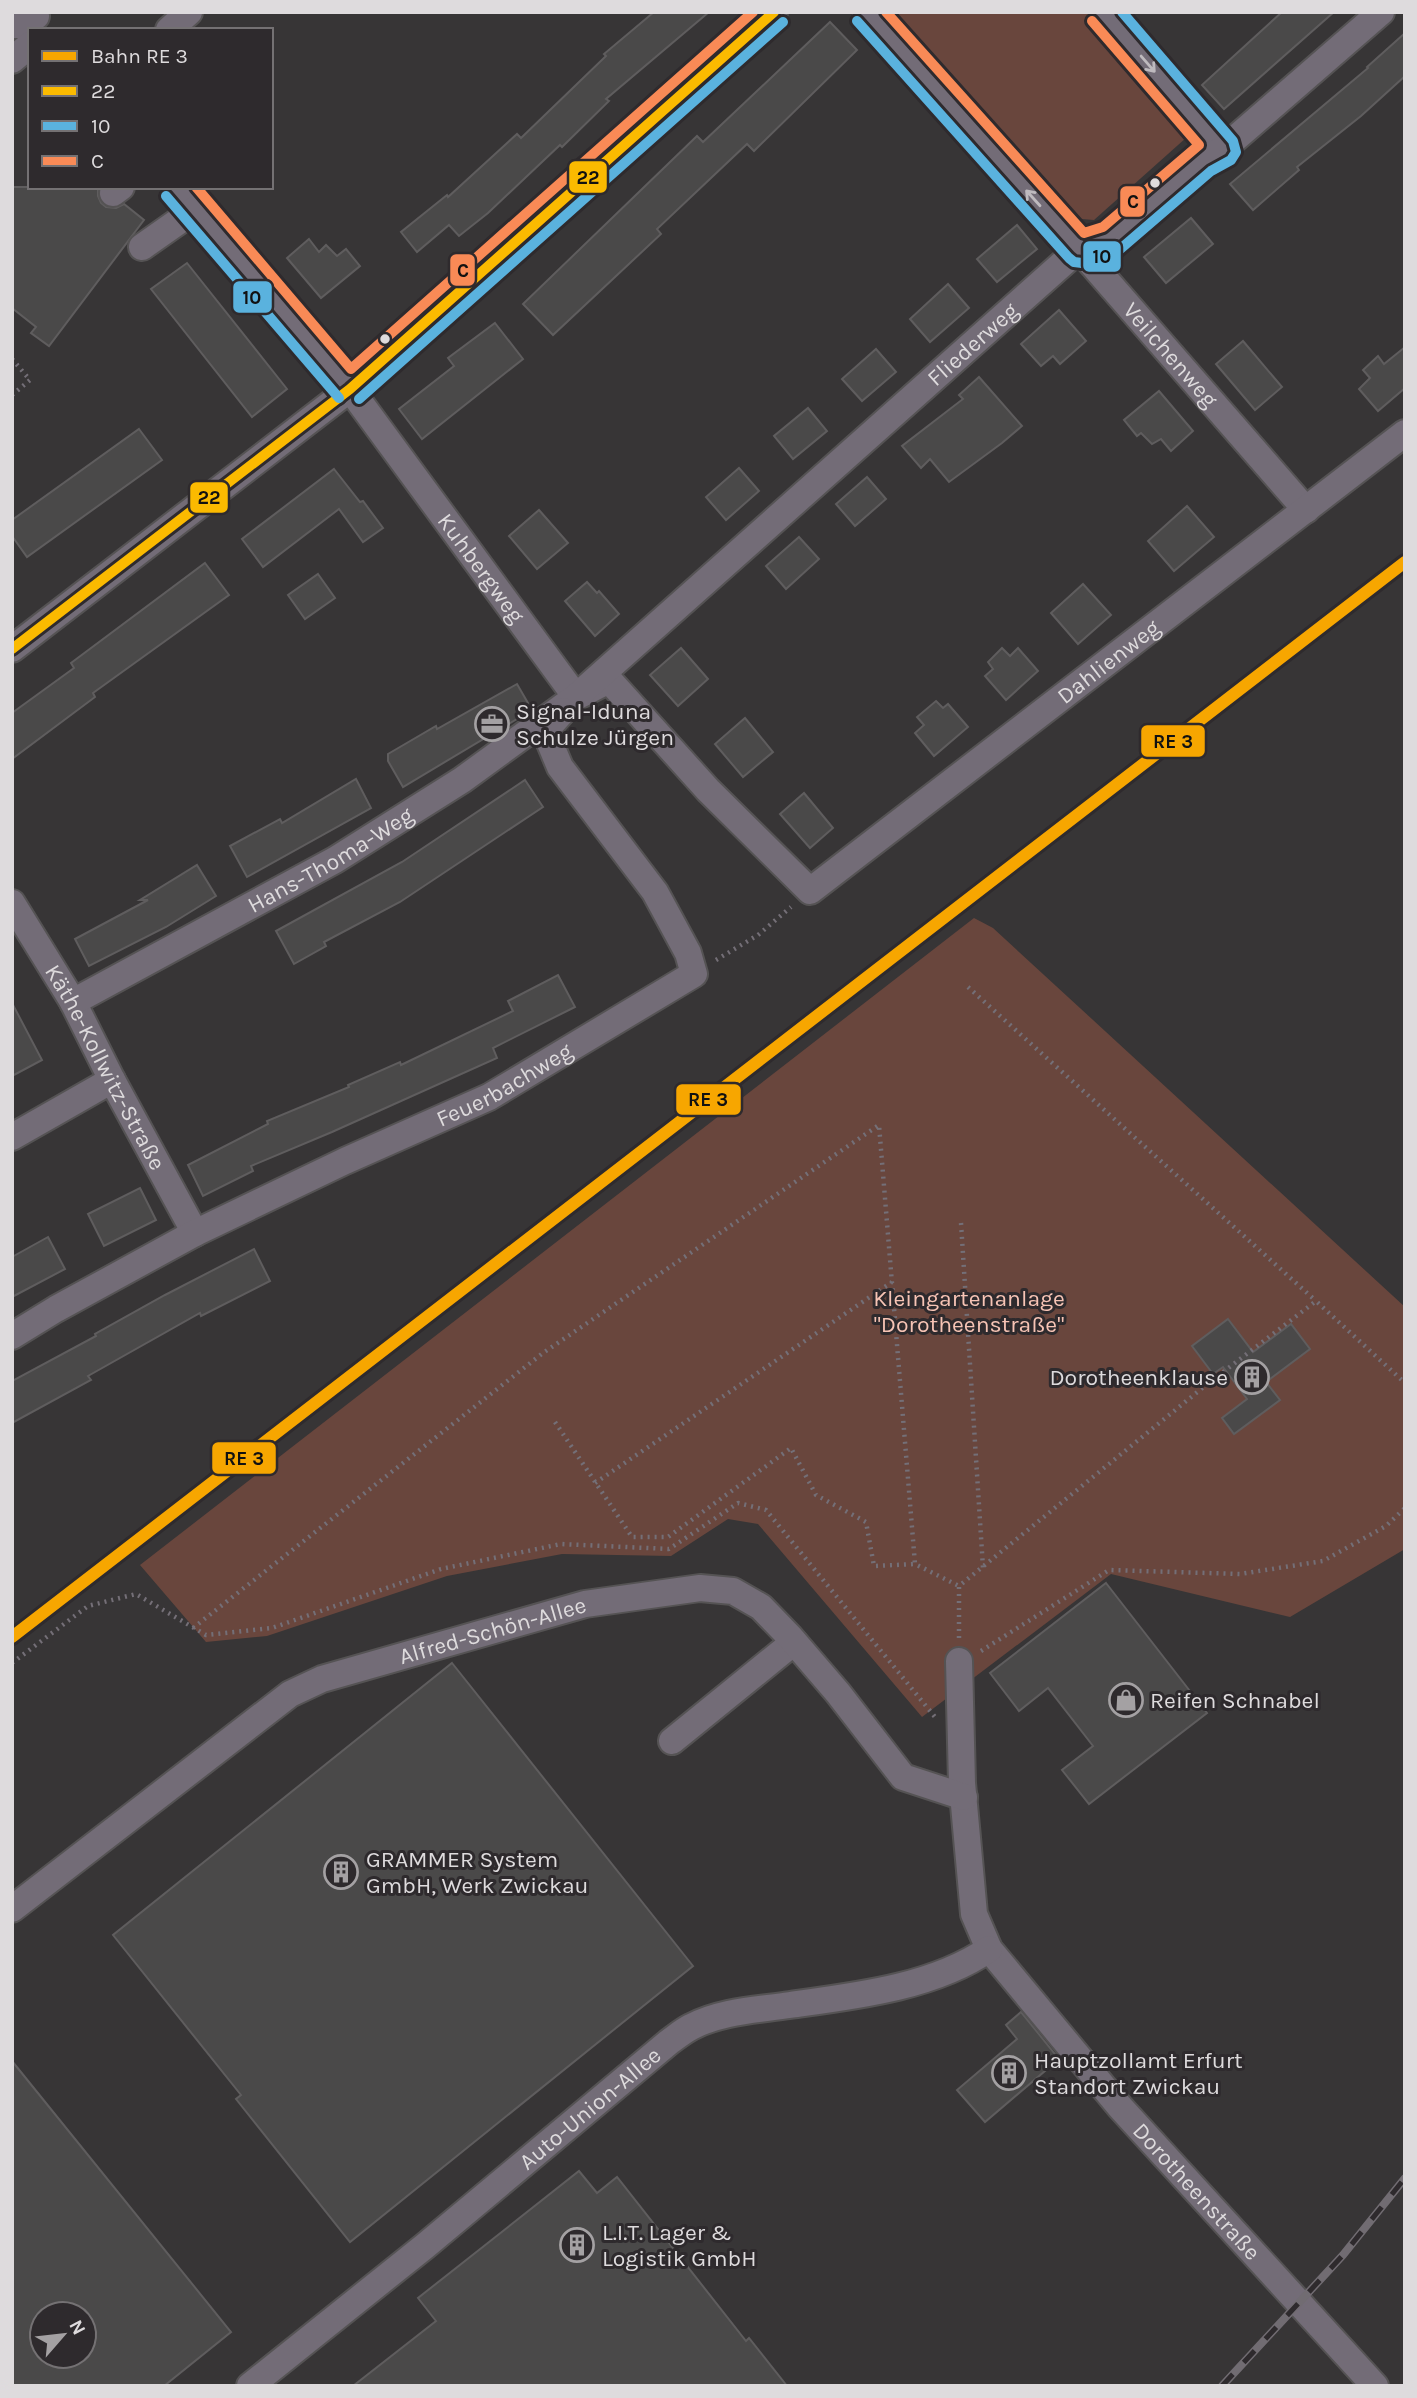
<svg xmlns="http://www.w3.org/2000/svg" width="1417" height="2398" font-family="Karla,sans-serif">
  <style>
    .green { fill: #69463d }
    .building { fill: #4a4949; stroke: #5f5d5e; stroke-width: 2; fill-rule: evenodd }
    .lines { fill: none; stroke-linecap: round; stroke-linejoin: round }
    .minor-casing { stroke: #555354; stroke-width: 30 }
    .path { stroke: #746f77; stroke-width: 4.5; stroke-dasharray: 2 5; stroke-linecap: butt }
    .minor { stroke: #736c77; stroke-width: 26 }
    .rail-casing { stroke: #716c72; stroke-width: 8 }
    .rail { stroke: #2e2a2d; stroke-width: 5; stroke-dasharray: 16; stroke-linecap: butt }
    .bus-1-casing { stroke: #2e2a2d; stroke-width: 16 }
    .bus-2-casing { stroke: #2e2a2d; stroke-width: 16 }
    .bus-3-casing { stroke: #2e2a2d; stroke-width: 16 }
    .bus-1 { stroke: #fbba00; stroke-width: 10 }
    .bus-2 { stroke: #5ab2de; stroke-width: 10 }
    .bus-3 { stroke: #f98a56; stroke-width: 10 }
    .rail-1-casing { stroke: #2e2a2d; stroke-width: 18 }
    .rail-1 { stroke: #f7a600; stroke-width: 12 }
    .oneway { stroke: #bebabe }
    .bus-dot { fill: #dedbdd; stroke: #2e2a2d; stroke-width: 2.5 }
    .labels { text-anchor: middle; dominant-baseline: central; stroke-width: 6; stroke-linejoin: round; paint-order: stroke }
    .street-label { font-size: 23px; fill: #dedbdd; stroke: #2e2a2d }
    .poi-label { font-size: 23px; fill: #dedbdd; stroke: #2e2a2d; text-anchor: start }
    .park-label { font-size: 23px; fill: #f7c4b5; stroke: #2e2a2d }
    .line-badge { stroke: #2e2a2d; stroke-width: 2.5 }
    .pale-badge-label { font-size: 19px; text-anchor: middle; font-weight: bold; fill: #111 }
  </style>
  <rect width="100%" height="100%" fill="#373536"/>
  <!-- green -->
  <g class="green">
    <path d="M881 12H1093L1196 129 1094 220 1069 218 1060 210Z"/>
    <path d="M974 918 993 928 1405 1307V1549L1290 1617 1111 1574 922 1717 758 1524 728 1519 671 1556 562 1554 447 1576 267 1636 206 1642 140 1565Z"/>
  </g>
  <!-- building -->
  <g class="building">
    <path d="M654 12H709L606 99 609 101 562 147 560 145 488 213 459 236 449 225 417 252 401 232 447 195 448 197 517 134 521 138 606 56 604 54Z"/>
    <path d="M1282 12H1334L1224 109 1202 85Z"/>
    <path d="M830 22 857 50 754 151 747 144 657 229 661 234 553 335 523 304 697 136 703 142Z"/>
    <path d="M1405 33V76L1361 116 1297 167 1299 170 1253 210 1230 184 1368 68 1367 67Z"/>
    <path d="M12 187H98V196L101 203 106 207 116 208 124 204 144 220 49 346 31 333 36 327 12 308Z"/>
    <path d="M1191 218 1213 244 1166 283 1144 257Z"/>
    <path d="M1017 225 1037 249 997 282 977 259Z"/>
    <path d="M309 239 319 252 326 245 337 256 346 249 360 266 321 298 287 258Z"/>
    <path d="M187 263 287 389 252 417 151 289Z"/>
    <path d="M948 284 969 308 930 342 910 319Z"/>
    <path d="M1059 310 1086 341 1060 364 1053 356 1041 366 1021 344Z"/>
    <path d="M495 323 523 359 422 439 399 409 454 366 448 358Z"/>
    <path d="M1243 341 1282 387 1255 410 1216 364Z"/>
    <path d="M1405 347V388L1378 411 1359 389 1370 378 1363 370 1378 356 1384 364Z"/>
    <path d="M876 349 896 372 862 401 842 379Z"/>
    <path d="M979 377 1022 426 1002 443 949 482 930 459 921 468 902 446 963 399 959 395Z"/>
    <path d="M1159 391 1193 431 1171 451 1161 439 1152 444 1141 433 1137 436 1124 420Z"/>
    <path d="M808 408 827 431 793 459 774 436Z"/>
    <path d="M139 429 162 460 27 557 12 536V520Z"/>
    <path d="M739 468 759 491 726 520 706 497Z"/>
    <path d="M334 469 360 502 363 501 383 528 363 542 339 509 263 567 242 539Z"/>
    <path d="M867 477 886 499 855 526 836 504Z"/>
    <path d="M1187 506 1214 537 1174 571 1148 541Z"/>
    <path d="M539 510 568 543 537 569 509 536Z"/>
    <path d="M799 537 819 559 786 589 766 566Z"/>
    <path d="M205 563 229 595 93 693 95 697 12 759V713L74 668 71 663Z"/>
    <path d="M318 574 335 598 305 619 288 595Z"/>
    <path d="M587 582 597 593 599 591 619 614 595 636 565 601Z"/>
    <path d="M1083 584 1111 615 1078 644 1051 613Z"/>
    <path d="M681 648 708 679 678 706 650 675Z"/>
    <path d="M1002 648 1010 656 1018 648 1038 671 1006 700 985 676 993 669 988 662Z"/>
    <path d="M517 684 532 710 403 787 388 761V754L436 726 437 729Z"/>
    <path d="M936 701 943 708 948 704 968 727 934 756 915 733 924 725 917 717Z"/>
    <path d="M745 718 773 752 743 777 715 744Z"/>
    <path d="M356 779 371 808 247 877 230 846 280 819 282 823Z"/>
    <path d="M525 780 543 807 400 902 324 942 326 946 294 964 276 931 402 862Z"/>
    <path d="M804 793 833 828 810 848 780 814Z"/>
    <path d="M197 865 216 896 166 927 89 966 75 939 148 900H140Z"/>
    <path d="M558 975 575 1007 493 1048 497 1058 332 1132 251 1166 253 1171 203 1196 188 1165 268 1124 267 1121 349 1087 348 1085 400 1062 401 1065 513 1011 508 1001Z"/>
    <path d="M12 1003 42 1060 12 1076Z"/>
    <path d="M140 1188 156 1220 104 1246 88 1214Z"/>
    <path d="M48 1237 65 1269 12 1297V1257Z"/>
    <path d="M254 1249 270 1281 201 1316 200 1313 88 1376 91 1380 12 1423V1381L96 1336 95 1334 165 1295Z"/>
    <path d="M1228 1319 1253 1352 1291 1324 1310 1349 1266 1382 1280 1400 1234 1434 1222 1418 1247 1399 1223 1367 1213 1374 1192 1346Z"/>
    <path d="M1106 1583 1207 1713 1089 1804 1062 1770 1093 1746 1048 1688 1019 1711 990 1673Z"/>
    <path d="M452 1663 693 1966 350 2242 236 2099 241 2095 113 1935Z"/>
    <path d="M1021 2012 1059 2059 985 2122 957 2090 1017 2039 1006 2025Z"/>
    <path d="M12 2061 231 2332 164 2386H12ZM42 2314H84V2356H42Z"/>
    <path d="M579 2171 597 2193 617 2177 746 2341 749 2338 787 2386H353L436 2321 418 2298Z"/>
  </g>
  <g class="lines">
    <!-- minor casing -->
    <g class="minor-casing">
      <g id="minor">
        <path id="s1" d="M867 12 1079 249 1306 510"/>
        <path d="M1103 12 1222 150"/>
        <path d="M12 25H21L36 16"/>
        <path d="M169 30 189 12"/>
        <path d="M12 60 30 45"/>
        <path id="s2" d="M177 187 350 389 576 697 609 680 708 790 810 891 1405 433"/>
        <path d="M113 193 121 187"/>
        <path d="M142 247 196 209"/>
        <path d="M12 649 350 389 774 12"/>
        <path id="s3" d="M12 903 73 1002 112 1080 195 1233"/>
        <path id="s4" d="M73 1002 335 860 462 780 576 697 1079 249 1110 240 1203 159 1222 150 1381 12"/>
        <path d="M12 1137 112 1080"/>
        <path id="s5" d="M12 1336 56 1309 195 1233 345 1161 489 1097 694 974 688 953 655 892 560 767 545 731 563 711"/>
        <path id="s6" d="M959 1661 962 1783 974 1914 989 1949 1120 2107 1375 2386"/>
        <path d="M672 1741 794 1642"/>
        <path id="s7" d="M12 1909 290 1694 322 1679 585 1604 700 1588 733 1591 761 1607 790 1637 838 1693 903 1777 964 1797"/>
        <path id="s8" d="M250 2386 425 2246 669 2042C676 2037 683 2031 691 2027 721 2011 757 2010 790 2005 856 1996 934 1987 989 1949"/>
      </g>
    </g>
    <!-- path -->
    <g class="path">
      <path d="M12 359 30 380 12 395"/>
      <path d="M716 960 758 935 791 907"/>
      <path d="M968 987 1316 1301"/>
      <path d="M961 1223 983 1568"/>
      <path d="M555 1422 632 1537H668L791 1448 816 1495 866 1522 874 1566 915 1564"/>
      <path d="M595 1483 892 1282"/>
      <path d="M193 1628 543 1353 879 1125 915 1564 959 1586"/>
      <path d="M959 1638V1586L1206 1385 1316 1301 1405 1383"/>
      <path d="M981 1651 1109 1570 1240 1574 1323 1561 1386 1526 1405 1508"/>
      <path d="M12 1663 88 1606 136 1594 206 1635 272 1628 441 1569 561 1544 669 1549 738 1503 766 1510 935 1717"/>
    </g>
    <!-- minor -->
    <use href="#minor" class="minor"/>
    <!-- rail casing -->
    <g class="rail-casing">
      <path id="rail" d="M1222 2386 1343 2255 1405 2178"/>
    </g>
    <!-- rail -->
    <use href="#rail" class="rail"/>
    <!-- bus-1 casing -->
    <g class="bus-1-casing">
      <path id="bus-1" d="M12 649 350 389 774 12"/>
    </g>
    <!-- bus-2 casing -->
    <g class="bus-2-casing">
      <g id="bus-2">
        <path d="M857 21 1069 258 1074 262 1082 263 1118 251 1211 171 1231 160 1236 152 1233 141 1122 12"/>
        <path d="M166 196 339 398"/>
        <path d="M359 399 783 22"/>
      </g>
    </g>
    <!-- bus-3 casing -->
    <g class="bus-3-casing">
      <g id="bus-3">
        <path d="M886 12 1084 233 1103 227 1199 145 1092 21"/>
        <path d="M196 187 351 369 753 12"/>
      </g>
    </g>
    <!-- bus-1 -->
    <use href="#bus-1" class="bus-1"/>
    <!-- bus-2 -->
    <use href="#bus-2" class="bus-2"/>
    <!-- bus-3 -->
    <use href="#bus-3" class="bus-3"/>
    <!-- rail-1 casing -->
    <g class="rail-1-casing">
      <path id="rail-1" d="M12 1637 1405 562"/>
    </g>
    <!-- rail-1 -->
    <use href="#rail-1" class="rail-1"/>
  </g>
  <!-- one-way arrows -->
  <defs><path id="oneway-shaft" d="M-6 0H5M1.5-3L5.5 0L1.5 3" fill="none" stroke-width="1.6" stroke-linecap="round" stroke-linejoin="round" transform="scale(1.75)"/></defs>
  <g class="oneway">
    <use href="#oneway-shaft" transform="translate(1148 64) rotate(49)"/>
    <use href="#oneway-shaft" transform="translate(1033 198) rotate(-132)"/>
  </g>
  <!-- icons -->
  <defs>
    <g id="office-ring" transform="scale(1.75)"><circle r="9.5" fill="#2e2a2d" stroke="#a4a1a3" stroke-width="1.5"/><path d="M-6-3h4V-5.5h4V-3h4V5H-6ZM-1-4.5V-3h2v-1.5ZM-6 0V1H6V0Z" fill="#a4a1a3"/></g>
    <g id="building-ring" transform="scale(1.75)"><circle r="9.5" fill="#2e2a2d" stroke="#a4a1a3" stroke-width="1.5"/><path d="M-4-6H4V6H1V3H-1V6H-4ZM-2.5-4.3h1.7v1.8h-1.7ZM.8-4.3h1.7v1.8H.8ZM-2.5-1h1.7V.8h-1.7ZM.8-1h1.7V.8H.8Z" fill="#a4a1a3"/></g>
    <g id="shop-ring" transform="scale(1.75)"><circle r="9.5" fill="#2e2a2d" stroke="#a4a1a3" stroke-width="1.5"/><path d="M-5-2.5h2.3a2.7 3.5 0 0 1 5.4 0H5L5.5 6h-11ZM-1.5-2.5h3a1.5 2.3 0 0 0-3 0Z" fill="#a4a1a3"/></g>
  </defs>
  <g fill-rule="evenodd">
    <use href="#office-ring" x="492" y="724"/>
    <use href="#building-ring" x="1252" y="1377"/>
    <use href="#shop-ring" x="1126" y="1700"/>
    <use href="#building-ring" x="341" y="1872"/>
    <use href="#building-ring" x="1009" y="2073"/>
    <use href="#building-ring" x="577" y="2245"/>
  </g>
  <!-- markers -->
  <g class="bus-dot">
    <circle cx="1155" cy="183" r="6"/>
    <circle cx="385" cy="339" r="6"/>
  </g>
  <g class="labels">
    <!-- street labels -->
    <g class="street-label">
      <text stroke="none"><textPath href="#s4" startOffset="1120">Fliederweg</textPath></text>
      <text stroke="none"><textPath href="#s1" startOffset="458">Veilchenweg</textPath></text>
      <text stroke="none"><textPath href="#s2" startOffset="488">Kuhbergweg</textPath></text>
      <text stroke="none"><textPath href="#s2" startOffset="1353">Dahlienweg</textPath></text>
      <text stroke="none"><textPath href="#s4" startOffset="294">Hans-Thoma-Weg</textPath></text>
      <text stroke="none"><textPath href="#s3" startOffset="189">Käthe-Kollwitz-Straße</textPath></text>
      <text stroke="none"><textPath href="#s5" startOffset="553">Feuerbachweg</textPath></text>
      <text stroke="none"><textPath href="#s7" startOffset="564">Alfred-Schön-Allee</textPath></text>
      <text stroke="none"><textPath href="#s8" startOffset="439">Auto-Union-Allee</textPath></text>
      <text stroke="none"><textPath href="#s6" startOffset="611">Dorotheenstraße</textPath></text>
    </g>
    <!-- poi labels -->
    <g class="poi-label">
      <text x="516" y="711">Signal-Iduna<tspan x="516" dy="26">Schulze Jürgen</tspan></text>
      <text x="1228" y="1377" text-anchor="end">Dorotheenklause</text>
      <text x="1150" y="1700">Reifen Schnabel</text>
      <text x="366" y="1859">GRAMMER System<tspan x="366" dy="26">GmbH, Werk Zwickau</tspan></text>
      <text x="1034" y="2060">Hauptzollamt Erfurt<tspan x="1034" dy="26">Standort Zwickau</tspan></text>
      <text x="602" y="2232">L.I.T. Lager &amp;<tspan x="602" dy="26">Logistik GmbH</tspan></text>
    </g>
    <!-- park labels -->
    <g class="park-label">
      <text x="969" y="1298">Kleingartenanlage<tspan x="969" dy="26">"Dorotheenstraße"</tspan></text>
    </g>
  </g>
  <g class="line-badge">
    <rect x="568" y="160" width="40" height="34" rx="7" fill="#fbba00"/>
    <rect x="1119" y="185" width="27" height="33" rx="7" fill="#f98a56"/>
    <rect x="1082" y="240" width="40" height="33" rx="7" fill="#5ab2de"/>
    <rect x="449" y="253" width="27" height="34" rx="7" fill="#f98a56"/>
    <rect x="232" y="280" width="41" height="34" rx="7" fill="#5ab2de"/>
    <rect x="189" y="481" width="40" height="33" rx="7" fill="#fbba00"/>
    <rect x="1140" y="724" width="66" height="34" rx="7" fill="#f7a600"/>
    <rect x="675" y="1083" width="67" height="33" rx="7" fill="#f7a600"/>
    <rect x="211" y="1441" width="66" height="34" rx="7" fill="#f7a600"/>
  </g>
  <g class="pale-badge-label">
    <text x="588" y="184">22</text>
    <text x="1133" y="208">C</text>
    <text x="1102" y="263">10</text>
    <text x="463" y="277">C</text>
    <text x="252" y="304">10</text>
    <text x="209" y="504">22</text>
    <text x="1173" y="748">RE 3</text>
    <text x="708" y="1106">RE 3</text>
    <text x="244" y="1465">RE 3</text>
  </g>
  <!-- border -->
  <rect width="1417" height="2398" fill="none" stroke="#dedbdd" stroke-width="28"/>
  <!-- legend -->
  <rect x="28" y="28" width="245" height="161" fill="#2e2a2d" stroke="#747173" stroke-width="2"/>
  <rect x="42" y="51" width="35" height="10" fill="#f7a600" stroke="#747173" stroke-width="2"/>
  <text x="91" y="63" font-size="21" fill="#dedbdd">Bahn RE 3</text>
  <rect x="42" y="86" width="35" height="10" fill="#fbba00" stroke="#747173" stroke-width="2"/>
  <text x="91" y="98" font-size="21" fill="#dedbdd">22</text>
  <rect x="42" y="121" width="35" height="10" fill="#5ab2de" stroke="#747173" stroke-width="2"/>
  <text x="91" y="133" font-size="21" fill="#dedbdd">10</text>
  <rect x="42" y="156" width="35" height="10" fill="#f98a56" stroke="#747173" stroke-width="2"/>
  <text x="91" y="168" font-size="21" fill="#dedbdd">C</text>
  <!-- north arrow -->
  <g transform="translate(63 2335) rotate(62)"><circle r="33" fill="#2e2a2d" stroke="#747173" stroke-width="2"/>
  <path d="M0-5L12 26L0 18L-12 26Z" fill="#a4a1a3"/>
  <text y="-10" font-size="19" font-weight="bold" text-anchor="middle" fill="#dedbdd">N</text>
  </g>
</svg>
